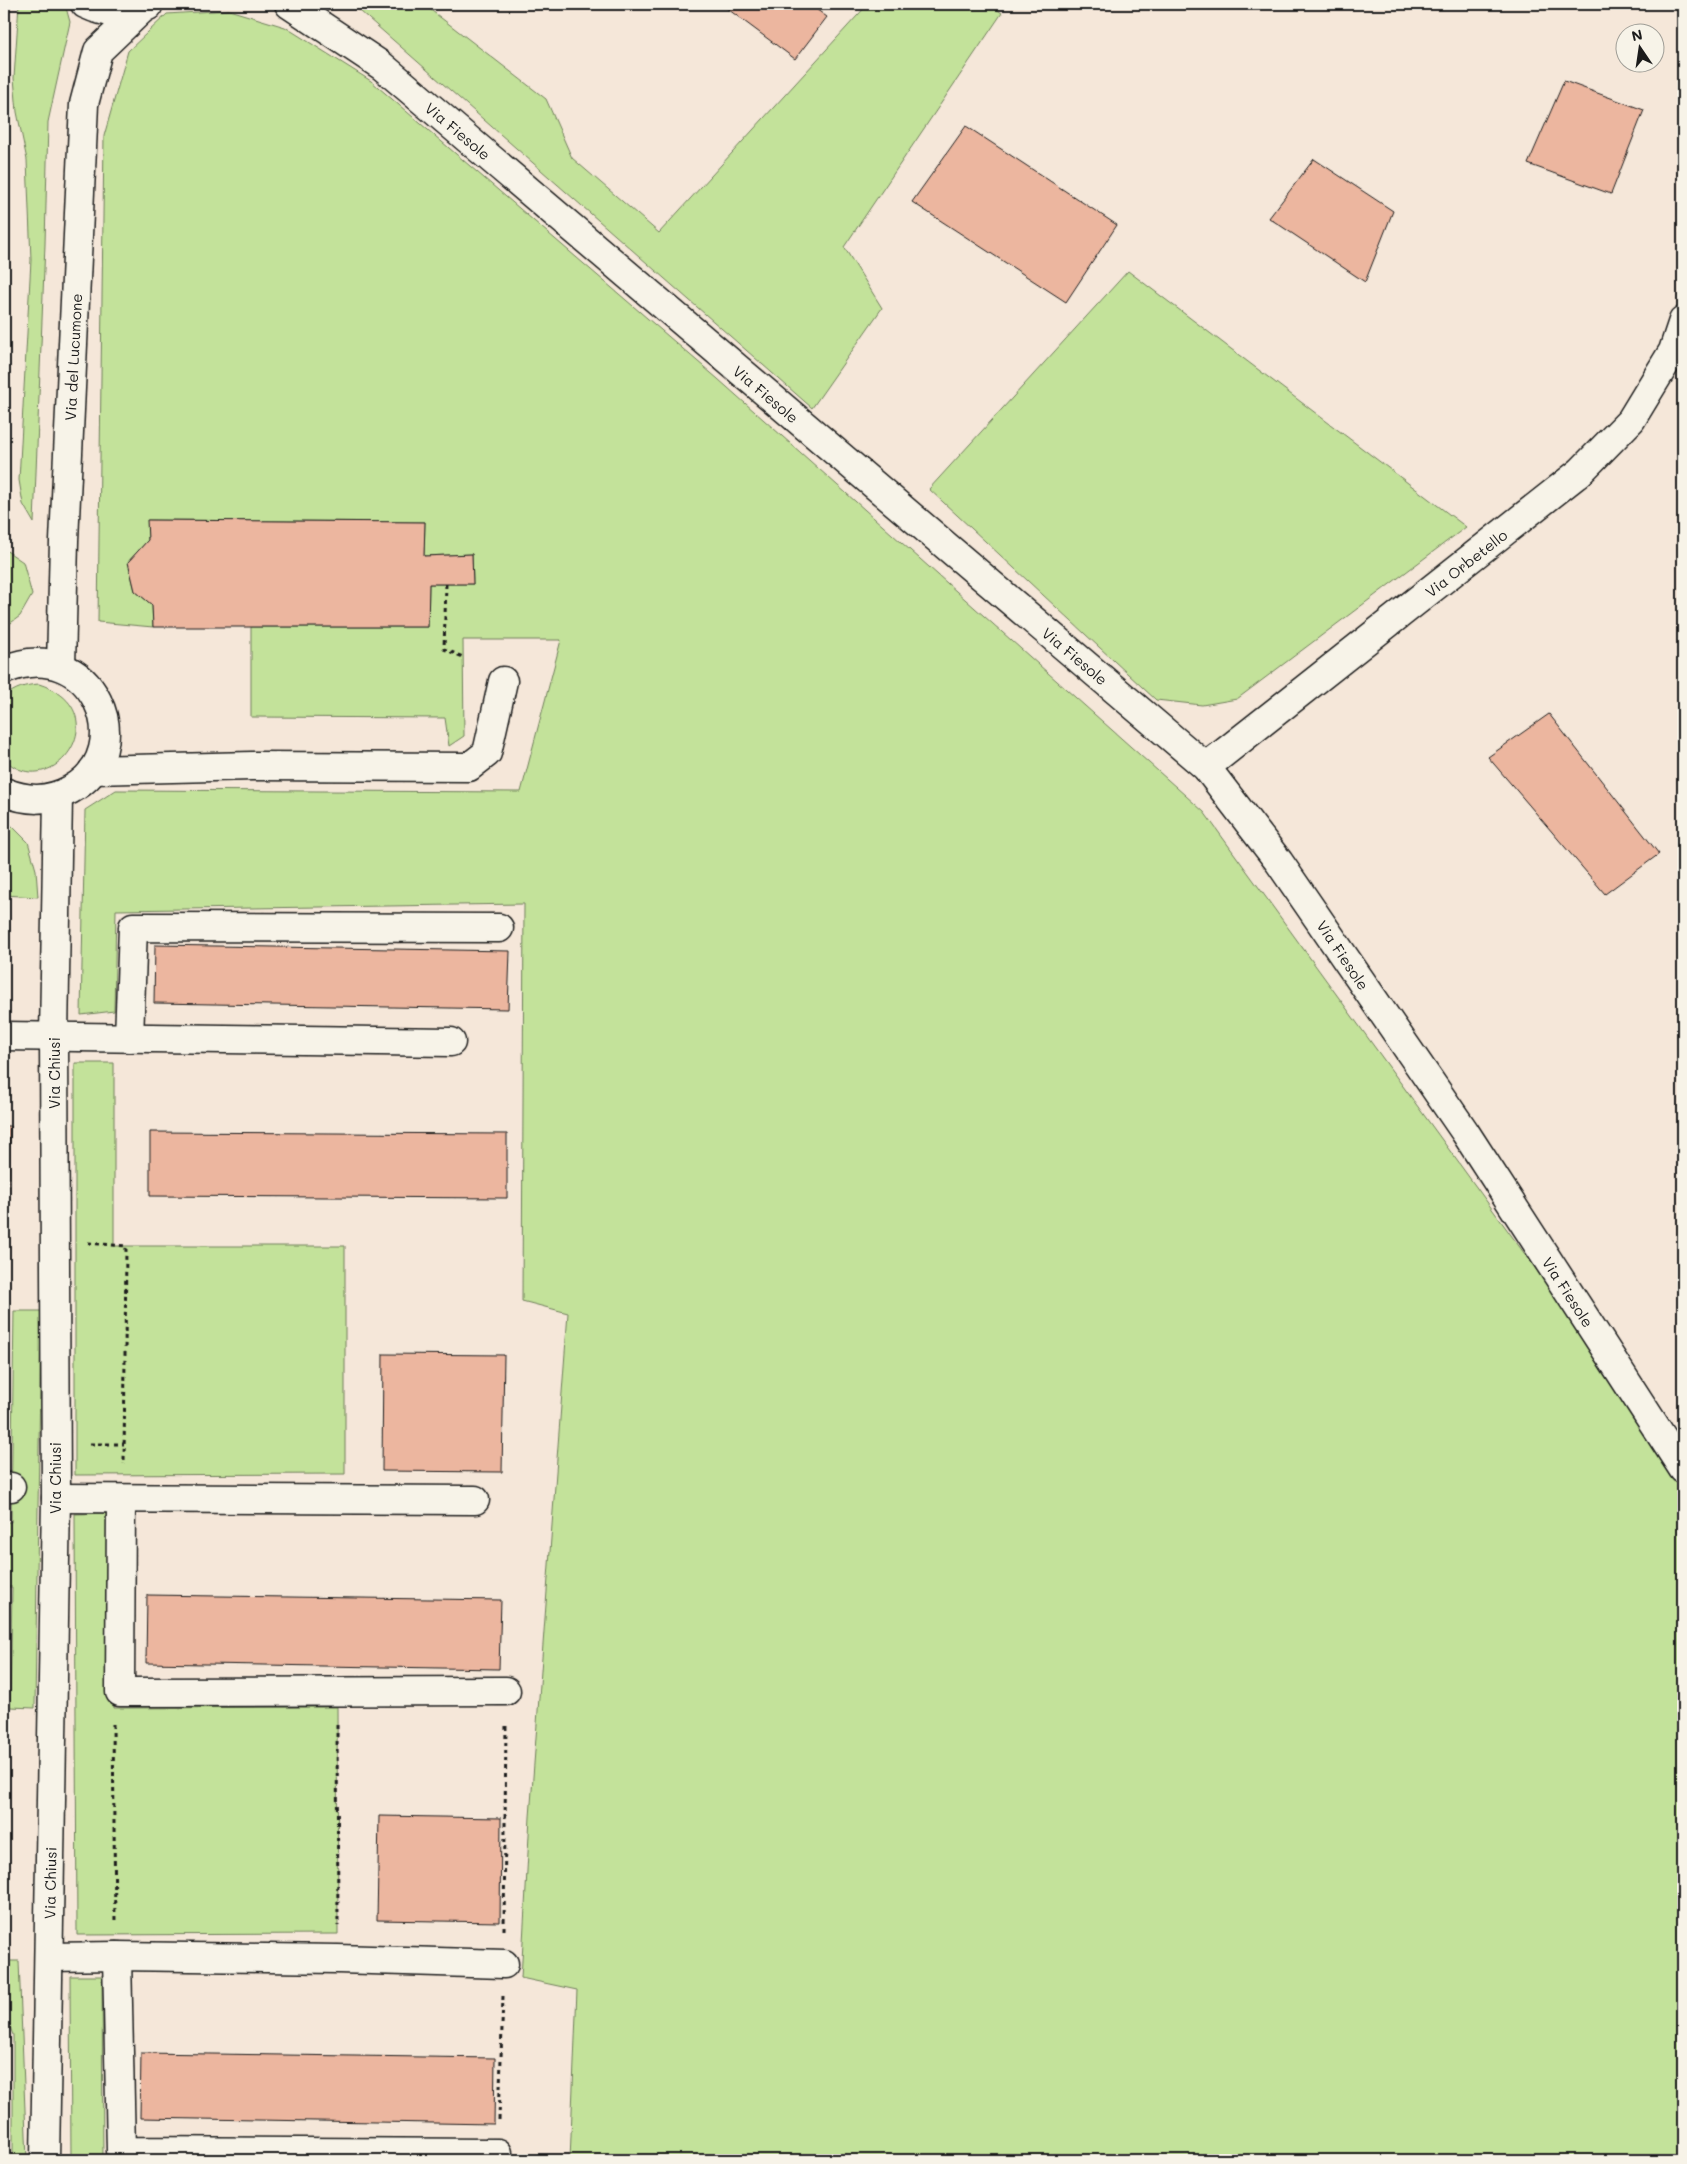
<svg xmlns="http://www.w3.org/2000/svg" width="1687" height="2164" font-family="Mali,sans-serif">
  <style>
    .green { fill: #c3e29a; stroke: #707f5b }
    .building { fill: #ecb69f; stroke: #1c1c1c }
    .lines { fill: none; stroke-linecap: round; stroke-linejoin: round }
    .minor-casing { stroke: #1c1c1c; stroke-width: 31 }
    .path { stroke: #1c1c1c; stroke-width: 3; stroke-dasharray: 4 4; stroke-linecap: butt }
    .minor { stroke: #f7f3e8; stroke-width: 28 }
    .labels { text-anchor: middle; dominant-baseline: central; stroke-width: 4; stroke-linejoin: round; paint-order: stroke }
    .street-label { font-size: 15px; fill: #1c1c1c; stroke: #f7f3e8 }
  </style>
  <rect width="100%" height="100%" fill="#f5e7d9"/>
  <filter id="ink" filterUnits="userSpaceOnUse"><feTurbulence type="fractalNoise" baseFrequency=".02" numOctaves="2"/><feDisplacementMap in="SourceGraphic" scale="10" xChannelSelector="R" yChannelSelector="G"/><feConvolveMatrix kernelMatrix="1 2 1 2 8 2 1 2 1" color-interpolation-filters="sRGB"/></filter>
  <g filter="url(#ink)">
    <!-- green -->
    <g class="green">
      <path d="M19 4H65L70 22 48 122 45 244 34 523 23 504 19 480 31 260 27 160 17 112 14 78Z"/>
      <path d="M352 4H423L546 99 572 158 659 233 868 4H989L1002 13 844 247 882 308 812 408Z"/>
      <path d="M229 10 285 27 371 81 718 379 1204 812 1683 1472V2160H570L577 1990 521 1978 530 1817 568 1313 522 1301 524 904 116 910 114 1011 81 1015 85 810 116 790 521 792 561 640H463L464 736 449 746 445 718 251 717V627H428L429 584H473L472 554 424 556 425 522 148 520V540L128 562 135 591 152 605 153 627 98 622 104 136 128 51 167 14Z"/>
      <path d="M1128 271 1466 527 1237 699 1202 705 1156 700 929 489Z"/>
      <path d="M4 549 23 562 32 595 20 616 4 628Z"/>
      <path d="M39 684C121 710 53 807 4 759V697C15 688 25 685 39 684Z"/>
      <path d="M4 818 28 842 36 870 38 897 4 895Z"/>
      <path d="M75 1063H114V1246H345V1474L75 1475Z"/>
      <path d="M14 1311H41L35 1708 10 1707 12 1587H4V1522H11Z"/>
      <path d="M112 1513 114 1708 337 1707 338 1934 77 1935 75 1514Z"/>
      <path d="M4 1961H19L27 2160H13V2035L4 2011Z"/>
      <path d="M70 1976H102L103 2160H71Z"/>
    </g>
    <!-- building -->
    <g class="building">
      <path d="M721 4H809L827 17 795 59Z"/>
      <path d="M1564 81 1644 110 1611 194 1528 164Z"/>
      <path d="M966 126 1117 225 1066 302 912 202Z"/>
      <path d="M1314 159 1393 211 1365 282 1269 218Z"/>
      <path d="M147 520 425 522 424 556 472 554 473 584H429L428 627H153L152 605 135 591 128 562 148 540Z"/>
      <path d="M1549 714 1659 854 1605 894 1488 757Z"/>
      <path d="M155 945 510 951 508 1009 154 1003Z"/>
      <path d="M4 1126H10L8 1203H4Z"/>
      <path d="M150 1132 507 1134V1198L150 1196Z"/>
      <rect x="4" y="1340" width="3" height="130"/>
      <path d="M383 1354 504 1355 502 1472 382 1471Z"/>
      <rect x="4" y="1591" width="3" height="70"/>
      <path d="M147 1595 501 1600 499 1669 146 1663Z"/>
      <path d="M379 1816 501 1818 500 1922 377 1920Z"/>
      <path d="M141 2053 495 2058 494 2124 140 2118Z"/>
    </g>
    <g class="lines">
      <!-- minor casing -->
      <g class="minor-casing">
        <g id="minor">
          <path d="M85 4C104 13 128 17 148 6"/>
          <path d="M289 4 382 66 1206 767 1279 862 1465 1132 1683 1469"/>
          <path d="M61 666 64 541 84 104 98 51 141 10"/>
          <path d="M4 670C92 632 143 751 70 790 47 802 27 801 4 792"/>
          <path d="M1206 767 1580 472 1631 420 1673 351 1683 321"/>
          <path d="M93 770 252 766 469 767 487 753 503 681"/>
          <path d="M4 1036 451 1042"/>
          <path d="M129 1038 133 927 499 928"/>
          <path d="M4 1487H11"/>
          <path d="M56 1498 475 1500"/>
          <path d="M121 1499 120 1692 506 1691"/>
          <path d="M117 1956 121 2151 498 2153"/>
          <path d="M49 1957 117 1956 338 1959 504 1964"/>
          <path d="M45 2160 56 1498 54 1037 58 796"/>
        </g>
      </g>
      <!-- path -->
      <g class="path">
        <path d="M446 584 444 649 463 657"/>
        <path d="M88 1243 126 1246 124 1464"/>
        <path d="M90 1444H124"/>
        <path d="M113 1724 115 1923"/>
        <path d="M337 1725 338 1926"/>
        <path d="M504 1930 506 1723"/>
        <path d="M499 2120 503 1996"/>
      </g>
      <!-- minor -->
      <use href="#minor" class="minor"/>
    </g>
  </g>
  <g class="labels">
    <!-- street labels -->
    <g class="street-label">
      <text transform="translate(458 131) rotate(40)">Via Fiesole</text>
      <text transform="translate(73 357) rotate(-87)">Via del Lucumone</text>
      <text transform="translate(766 394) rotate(40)">Via Fiesole</text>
      <text transform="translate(1466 563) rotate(-38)">Via Orbetello</text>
      <text transform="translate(1075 656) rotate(40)">Via Fiesole</text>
      <text transform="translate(1343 955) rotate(56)">Via Fiesole</text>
      <text transform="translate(54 1073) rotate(-90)">Via Chiusi</text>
      <text transform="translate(1568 1292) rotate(57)">Via Fiesole</text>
      <text transform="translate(55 1478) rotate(-90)">Via Chiusi</text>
      <text transform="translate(50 1883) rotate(-89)">Via Chiusi</text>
    </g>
  </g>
  <!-- margin -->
  <rect width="1687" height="2164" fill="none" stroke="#f7f3e8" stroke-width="20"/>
  <rect x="10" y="10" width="1667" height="2144" fill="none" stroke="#1c1c1c" stroke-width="2" filter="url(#ink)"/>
  <!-- north arrow -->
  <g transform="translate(1640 48) rotate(347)"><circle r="24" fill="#f7f3e8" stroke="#9f9d96"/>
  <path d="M0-4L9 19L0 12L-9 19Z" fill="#1c1c1c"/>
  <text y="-8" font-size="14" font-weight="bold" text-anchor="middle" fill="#1c1c1c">N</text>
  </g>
</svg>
